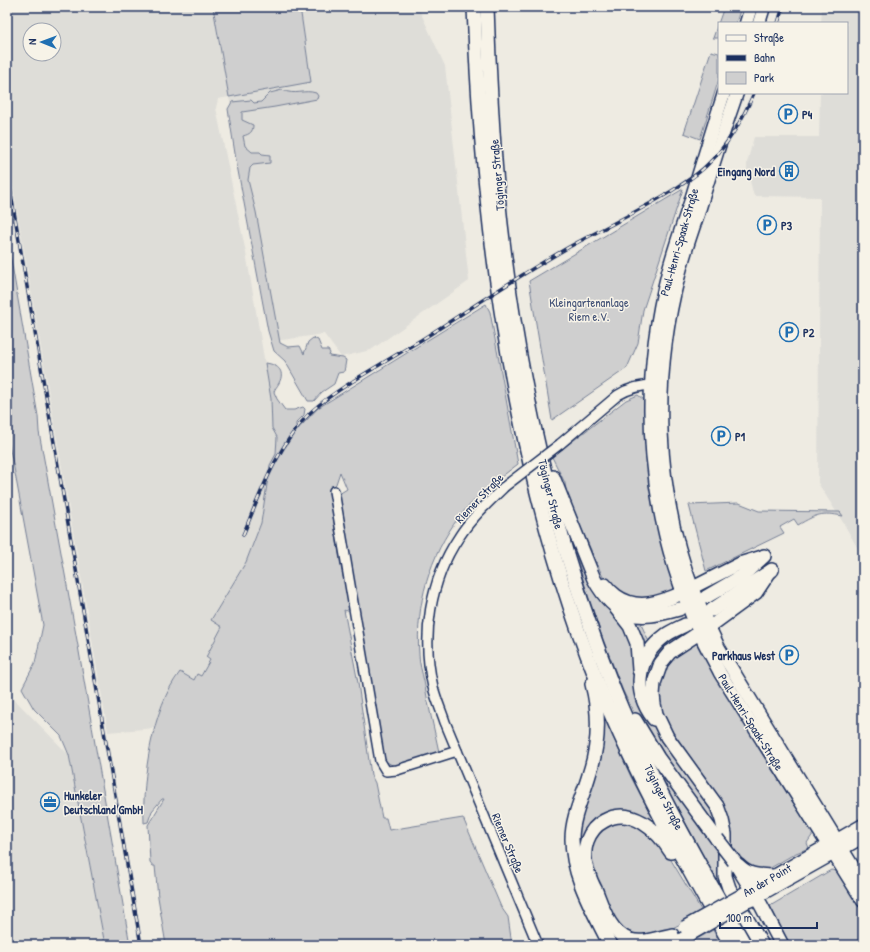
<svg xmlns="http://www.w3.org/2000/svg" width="870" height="952" font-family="'Patrick Hand',sans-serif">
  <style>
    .built { fill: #deddd8; fill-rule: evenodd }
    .green { fill: #cfcfcf; stroke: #757f96 }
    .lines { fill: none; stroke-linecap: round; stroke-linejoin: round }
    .minor-casing { stroke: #1b2f5e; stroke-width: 12 }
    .major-casing { stroke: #1b2f5e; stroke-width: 15 }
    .highway-casing { stroke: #1b2f5e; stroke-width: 16 }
    .minor { stroke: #f7f3e8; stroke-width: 9 }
    .major { stroke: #f7f3e8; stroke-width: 12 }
    .highway { stroke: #f7f3e8; stroke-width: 13 }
    .rail-casing { stroke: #1b2f5e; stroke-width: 3.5 }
    .rail { stroke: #f7f3e8; stroke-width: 2; stroke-dasharray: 6; stroke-linecap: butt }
    .minor-bridge-casing { stroke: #1b2f5e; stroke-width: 12; stroke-linecap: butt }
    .major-bridge-casing { stroke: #1b2f5e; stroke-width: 15; stroke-linecap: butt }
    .highway-bridge-casing { stroke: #1b2f5e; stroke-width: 16; stroke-linecap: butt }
    .minor-bridge { stroke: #f7f3e8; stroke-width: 9 }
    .major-bridge { stroke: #f7f3e8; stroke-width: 12 }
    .highway-bridge { stroke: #f7f3e8; stroke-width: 13 }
    .labels { text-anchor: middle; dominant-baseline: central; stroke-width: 3; stroke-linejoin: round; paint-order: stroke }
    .poi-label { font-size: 12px; font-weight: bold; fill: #1b2f5e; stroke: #f7f3e8; text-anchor: start }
    .street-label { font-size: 12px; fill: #1b2f5e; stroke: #f7f3e8 }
    .park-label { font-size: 12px; fill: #3f4f75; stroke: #f7f3e8 }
  </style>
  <rect width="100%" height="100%" fill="#eeebe2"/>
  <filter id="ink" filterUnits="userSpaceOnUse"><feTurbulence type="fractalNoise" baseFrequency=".025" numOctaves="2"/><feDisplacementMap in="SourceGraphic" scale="8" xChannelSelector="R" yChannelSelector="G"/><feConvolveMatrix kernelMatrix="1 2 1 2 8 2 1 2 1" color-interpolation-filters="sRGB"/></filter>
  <g filter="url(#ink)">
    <!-- built -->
    <g class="built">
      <path d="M7 7H213L229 97 311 81 300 7H418L445 66 469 281 371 350 341 357 324 334 275 341 229 97 218 99 216 108 246 253 271 399 272 428 277 437 276 454 270 465 261 523 246 562 211 620 222 627 206 657 210 660 200 677 194 680 180 672 176 676 166 698 155 728 108 732 7 154ZM30 30H54V54H30Z"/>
      <path d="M822 7H863L862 556 844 524 818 483 820 197 754 196 747 170V163L754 137H819L820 93H847V23H821Z"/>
      <path d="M14 699 69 755 105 945H7V703Z"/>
    </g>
    <!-- green -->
    <g class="green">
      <path d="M213 7H300L311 82 229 97Z"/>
      <path d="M724 7H741L736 23H719V38H713Z"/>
      <path d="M711 51 719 53V79L700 139 684 133Z"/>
      <path d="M282 90C296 96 304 89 316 93L318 96 317 99 275 107 242 112V120L253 125C253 132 250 134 243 136L245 146 252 152H260L262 154 270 155V163L253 165 250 168 248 180 256 212 280 343 288 347 300 346 304 354 308 342 313 338 318 340 322 350H328L330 353 329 356 343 358 346 360 344 372 338 373 334 384 322 392 314 401H308L285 361 274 351 268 331 236 160 228 109 232 102 251 100 254 103 261 102 270 93Z"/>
      <path d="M683 189 643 310 638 343 627 368 552 420 529 281Z"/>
      <path d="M7 236 38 416 39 432 78 646 130 945H105L69 755 61 736 34 709 22 688 35 663 43 625 14 468 7 437Z"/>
      <path d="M486 304 490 312 518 464C497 480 475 497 459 517 430 555 415 606 419 654 419 663 422 672 424 681 428 705 434 728 439 752L394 766 385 761 339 494 347 489 340 472 336 484 329 491 341 567 349 604V609L346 611 344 610 358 683 371 775 375 783 382 818H386L389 830 463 818 501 907 508 917 512 945H166L158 897 155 866H153L150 862 148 825 164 799H162L152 811 148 822 144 823C142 778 152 708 180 672L194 680 197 674 201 676 210 660 206 657 222 627 211 620 246 562 261 523 270 465 276 454 277 437 272 428 271 399 265 363C276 364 286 370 279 383 277 387 275 388 274 392L277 399 285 410H294L303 407 305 409 304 415 296 423V426L302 425 318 408Z"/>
      <path d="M638 395 644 400 646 409 676 587 672 592 662 598 635 600 608 585 603 577 567 496 565 483 552 457 626 400Z"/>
      <path d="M739 503 759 511 840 512 843 516C821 512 817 514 798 525L794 519 780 527 784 533 706 571 689 505Z"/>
      <path d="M565 517 596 593 602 602 613 611 628 631 648 717 713 805 719 834 636 717 623 691 601 634 586 589Z"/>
      <path d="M625 616 648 620 641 624 648 640H651L641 656Z"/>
      <path d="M687 630 689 634C664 653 648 660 648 695L644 692 646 665 659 646Z"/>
      <path d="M692 643 701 644 756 738 757 746 813 834 807 843 809 848 796 853 767 870 747 869 732 848 730 830 725 811 715 791 670 728 658 706 661 671 665 664Z"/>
      <path d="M600 708 631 777 658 828 628 811 584 834 606 923 649 945H614L584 877 576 834Z"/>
      <path d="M648 750 721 855 728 894 725 896 670 794Z"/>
      <path d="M615 820 642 826 665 850 701 910 681 921 682 923C666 932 649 940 630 936 626 935 618 928 616 925 608 915 586 858 588 847 591 833 604 827 615 820Z"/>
      <path d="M831 870 841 872 863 908V945H790L770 906Z"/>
      <path d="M713 930 721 945H686Z"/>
    </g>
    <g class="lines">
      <!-- minor casing -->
      <g class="minor-casing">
        <g id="minor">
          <path d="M560 444 618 395C631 387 642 386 656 384"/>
          <path d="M504 487C488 503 471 518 459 537 430 580 421 637 433 687 436 699 441 710 445 722L538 945"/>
          <path d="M334 491 380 761 386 771 397 770 457 751"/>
        </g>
      </g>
      <!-- major casing -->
      <g class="major-casing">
        <g id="major">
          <path d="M746 23 751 7"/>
          <path d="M759 23 764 7"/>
          <path d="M724 93C712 130 701 166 690 203 682 226 674 249 668 272 637 394 647 518 699 632 705 646 713 659 720 673L863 901"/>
          <path d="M737 93C723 133 710 174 698 214 691 234 684 254 679 275 652 378 655 490 693 590 701 610 710 629 719 648L863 883"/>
          <path d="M686 591 741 563 764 556"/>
          <path d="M704 631 756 593 770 572"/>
          <path d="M743 894 863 825"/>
          <path d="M749 901 863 837"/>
          <path d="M672 945 689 935"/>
        </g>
      </g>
      <!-- highway casing -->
      <g class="highway-casing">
        <g id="highway">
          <path d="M474 7C483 242 515 485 606 703 642 787 686 866 731 945"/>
          <path d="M487 7C489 66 492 126 497 185 513 357 550 529 614 690 650 779 698 862 745 945"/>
          <path d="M553 477 594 579C616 619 637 621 679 609"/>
          <path d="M605 585C608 589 612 593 616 596 638 612 661 602 683 593"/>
          <path d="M706 597 742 576 764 556"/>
          <path d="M616 608 630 626 637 643 639 670"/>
          <path d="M712 610 772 570"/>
          <path d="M699 633 670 652 661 663 654 683 653 695 654 704 656 714 667 737 717 806 722 820 725 834V876L729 888 762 945"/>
          <path d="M592 684C600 714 599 745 589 775 583 796 572 817 572 839 572 877 594 912 610 945"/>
          <path d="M654 719C632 691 636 657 666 635 672 631 679 628 685 625"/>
          <path d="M635 720 658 758 717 839"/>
          <path d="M671 852C658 831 631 805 604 821 596 825 590 833 587 841 584 850 584 860 587 869 589 876 592 884 596 891 603 909 610 933 630 940 643 944 658 938 672 935"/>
          <path d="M734 861 761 905 782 945"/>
          <path d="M738 865C750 877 759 875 775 876"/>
        </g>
      </g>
      <!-- minor -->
      <use href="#minor" class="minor"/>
      <!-- major -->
      <use href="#major" class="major"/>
      <!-- highway -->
      <use href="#highway" class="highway"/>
      <!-- rail casing -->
      <g class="rail-casing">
        <g id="rail">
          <path d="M778 23 783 7"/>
          <path d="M7 171 141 945"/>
          <path d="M243 535C261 492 277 446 310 413 325 398 344 387 361 376 381 364 401 352 421 340 470 309 518 276 569 247 602 229 637 212 670 192 684 183 698 175 709 163 729 144 743 118 754 93"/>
        </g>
      </g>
      <!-- rail -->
      <use href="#rail" class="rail"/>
      <!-- minor-bridge casing -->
      <g class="minor-bridge-casing">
        <path id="minor-bridge" d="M504 487 560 444"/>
      </g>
      <!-- major-bridge casing -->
      <g class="major-bridge-casing">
        <g id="major-bridge">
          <path d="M685 927 742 895"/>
          <path d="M689 935 746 902"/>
        </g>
      </g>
      <!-- highway-bridge casing -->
      <g class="highway-bridge-casing">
        <path id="highway-bridge" d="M717 839 734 861"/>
      </g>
      <!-- minor-bridge -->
      <use href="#minor-bridge" class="minor-bridge"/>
      <!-- major-bridge -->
      <use href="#major-bridge" class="major-bridge"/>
      <!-- highway-bridge -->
      <use href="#highway-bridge" class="highway-bridge"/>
    </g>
  </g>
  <!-- icons -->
  <defs>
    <g id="parking-ring" transform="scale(1)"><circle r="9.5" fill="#f7f3e8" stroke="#1f6fb2" stroke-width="1.5"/><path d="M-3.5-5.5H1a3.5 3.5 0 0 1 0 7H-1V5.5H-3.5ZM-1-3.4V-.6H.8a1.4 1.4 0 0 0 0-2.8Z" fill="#1f6fb2"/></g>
    <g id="building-ring" transform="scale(1)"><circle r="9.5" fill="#f7f3e8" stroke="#1f6fb2" stroke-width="1.5"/><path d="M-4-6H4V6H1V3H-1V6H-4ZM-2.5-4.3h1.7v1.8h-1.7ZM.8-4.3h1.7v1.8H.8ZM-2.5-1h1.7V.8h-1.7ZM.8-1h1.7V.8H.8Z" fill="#1f6fb2"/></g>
    <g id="office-ring" transform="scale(1)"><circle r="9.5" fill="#f7f3e8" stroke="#1f6fb2" stroke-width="1.5"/><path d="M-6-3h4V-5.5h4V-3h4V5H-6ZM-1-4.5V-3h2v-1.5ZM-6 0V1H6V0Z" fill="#1f6fb2"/></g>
  </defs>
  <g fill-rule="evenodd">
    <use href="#parking-ring" x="788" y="114"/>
    <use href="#building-ring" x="789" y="171"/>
    <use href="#parking-ring" x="767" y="225"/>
    <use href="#parking-ring" x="789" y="332"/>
    <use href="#parking-ring" x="721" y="436"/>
    <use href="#parking-ring" x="789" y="655"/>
    <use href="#office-ring" x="50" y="802"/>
  </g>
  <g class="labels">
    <!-- poi labels -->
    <g class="poi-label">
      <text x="802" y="114">P4</text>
      <text x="775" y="171" text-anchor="end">Eingang Nord</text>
      <text x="781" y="225">P3</text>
      <text x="803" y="332">P2</text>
      <text x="735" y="436">P1</text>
      <text x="775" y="655" text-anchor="end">Parkhaus West</text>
      <text x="64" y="795">Hunkeler<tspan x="64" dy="14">Deutschland GmbH</tspan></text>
    </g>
    <!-- street labels -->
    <g class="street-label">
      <text transform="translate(497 175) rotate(-95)">Töginger Straße</text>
      <text transform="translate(679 242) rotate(-74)">Paul-Henri-Spaak-Straße</text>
      <text transform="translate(551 494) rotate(76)">Töginger Straße</text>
      <text transform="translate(479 498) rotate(-46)">Riemer Straße</text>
      <text transform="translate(751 722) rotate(58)">Paul-Henri-Spaak-Straße</text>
      <text transform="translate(664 797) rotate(63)">Töginger Straße</text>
      <text transform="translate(508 843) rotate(67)">Riemer Straße</text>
      <text transform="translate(767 880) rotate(-30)">An der Point</text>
    </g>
    <!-- park labels -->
    <g class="park-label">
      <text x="589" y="302">Kleingartenanlage<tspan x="589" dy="14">Riem e.V.</tspan></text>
    </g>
  </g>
  <!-- margin -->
  <rect width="870" height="952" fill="none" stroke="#f7f3e8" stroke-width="24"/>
  <rect x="12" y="12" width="846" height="928" fill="none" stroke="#1b2f5e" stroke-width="1.5" filter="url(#ink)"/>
  <!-- legend -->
  <rect x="718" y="22" width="130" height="72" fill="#f7f3e8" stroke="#9fa5b1"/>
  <rect x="726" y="35" width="20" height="6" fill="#f7f3e8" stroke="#9fa5b1"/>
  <text x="754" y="42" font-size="12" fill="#1b2f5e">Straße</text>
  <rect x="726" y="55" width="20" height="6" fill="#1b2f5e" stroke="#9fa5b1"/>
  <text x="754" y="62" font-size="12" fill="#1b2f5e">Bahn</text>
  <rect x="726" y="72" width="20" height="12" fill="#cfcfcf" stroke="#9fa5b1"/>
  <text x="754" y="82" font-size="12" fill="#1b2f5e">Park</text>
  <!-- north arrow -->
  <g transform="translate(42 42) rotate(271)"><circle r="19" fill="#f7f3e8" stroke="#9fa5b1"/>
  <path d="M0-3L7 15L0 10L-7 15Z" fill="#1f6fb2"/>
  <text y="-6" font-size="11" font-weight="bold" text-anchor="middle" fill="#1b2f5e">N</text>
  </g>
  <!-- scale -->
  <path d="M720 922v6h97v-6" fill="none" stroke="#1b2f5e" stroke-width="2"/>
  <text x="726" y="922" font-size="12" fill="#1b2f5e" stroke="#f7f3e8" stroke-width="3" paint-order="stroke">100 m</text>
</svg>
